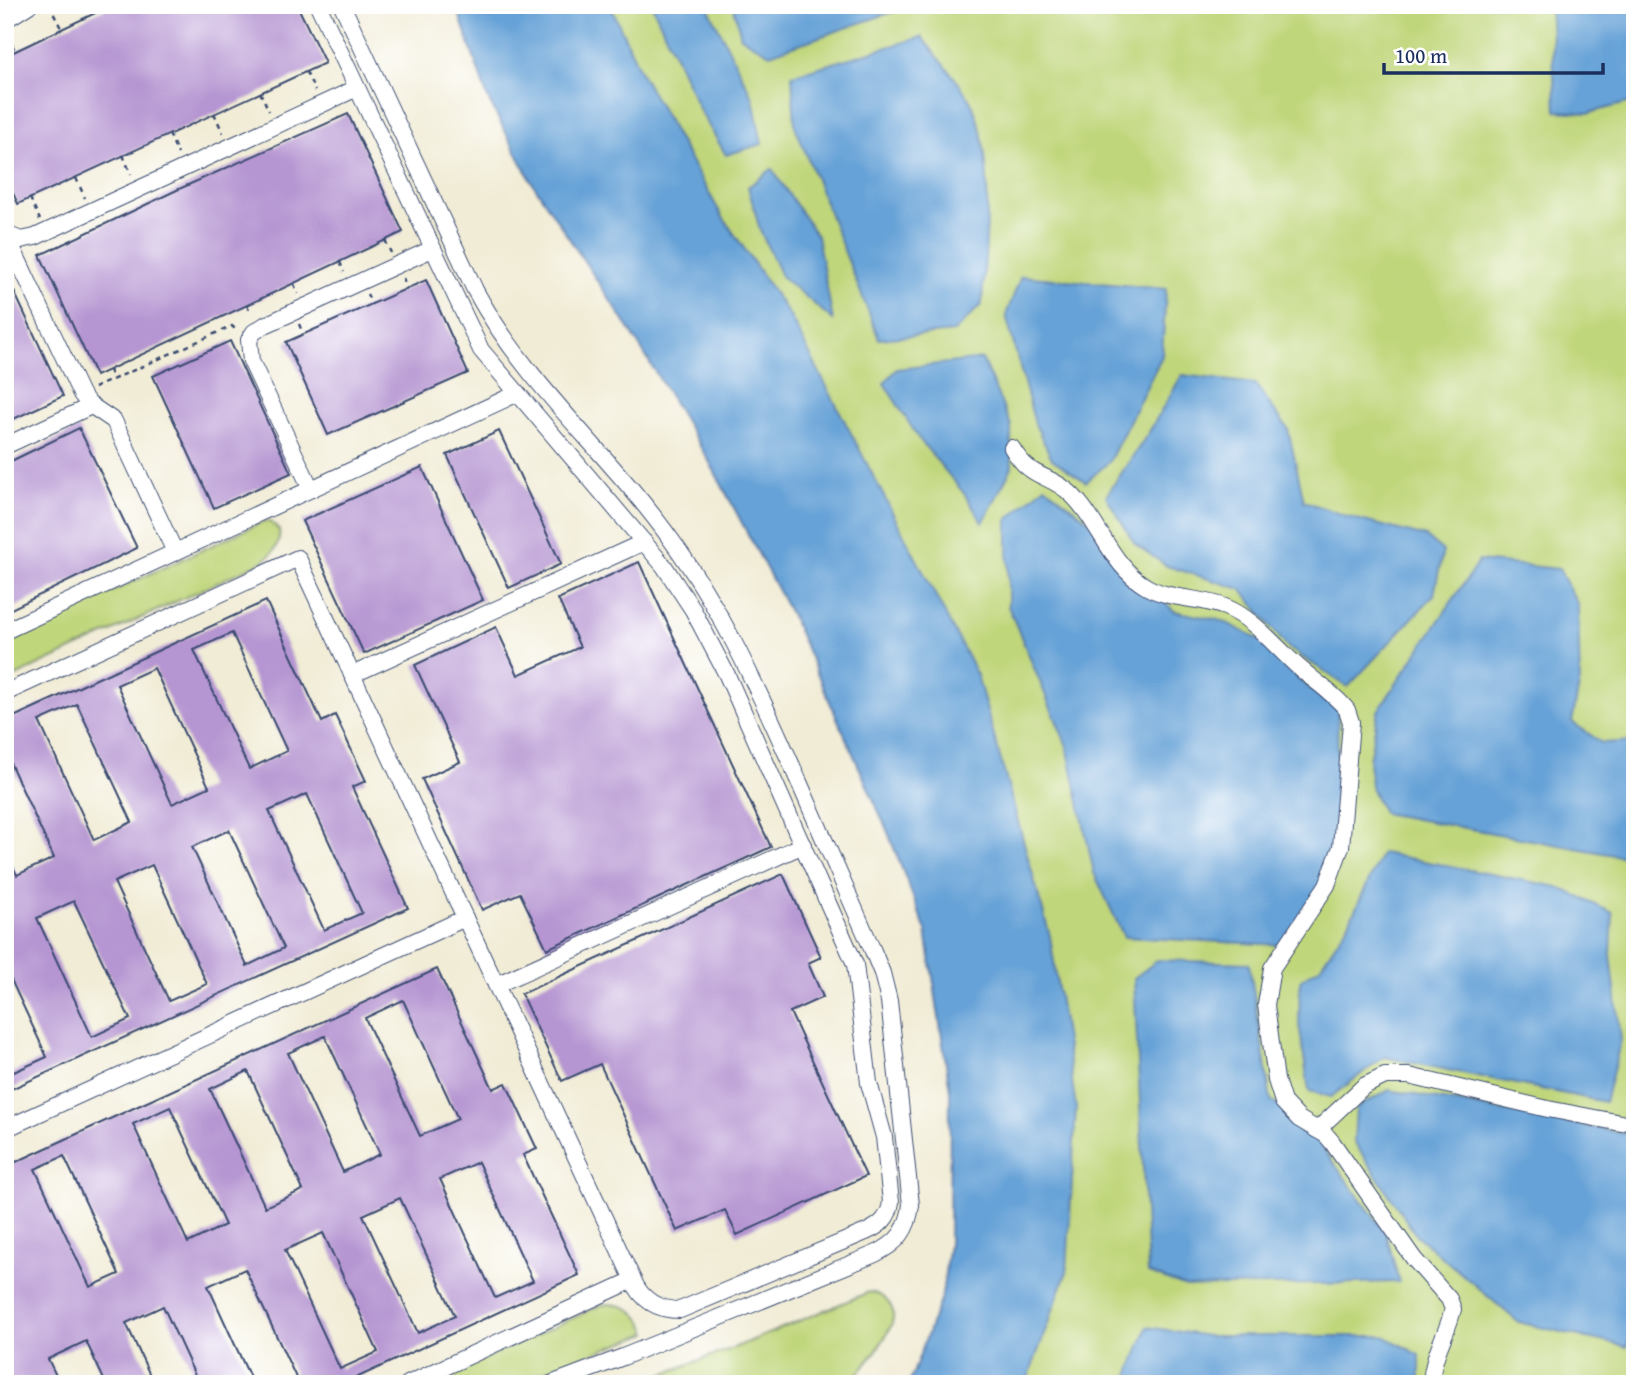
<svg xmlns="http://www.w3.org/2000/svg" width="1640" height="1389" font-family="'Gentium Book Plus',serif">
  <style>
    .green { fill: #c0d67a; stroke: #6e826c; stroke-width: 2 }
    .water { fill: #66a2d7; stroke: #40689a; stroke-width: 2 }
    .building { fill: #b696d2; fill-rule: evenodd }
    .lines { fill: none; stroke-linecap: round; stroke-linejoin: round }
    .minor-casing { stroke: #3b4b70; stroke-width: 18 }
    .path { stroke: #3b4b70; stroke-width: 2.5; stroke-dasharray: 5 5; stroke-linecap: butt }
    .minor { stroke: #fff; stroke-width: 16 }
  </style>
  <rect width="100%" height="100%" fill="#fff"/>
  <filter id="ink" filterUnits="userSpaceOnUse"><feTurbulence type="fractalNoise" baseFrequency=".0143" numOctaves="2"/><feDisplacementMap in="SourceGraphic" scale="14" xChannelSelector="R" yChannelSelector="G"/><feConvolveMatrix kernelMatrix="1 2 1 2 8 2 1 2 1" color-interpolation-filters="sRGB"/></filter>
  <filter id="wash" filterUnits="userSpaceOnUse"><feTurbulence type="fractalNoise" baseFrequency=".00686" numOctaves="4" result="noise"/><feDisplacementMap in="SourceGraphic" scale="28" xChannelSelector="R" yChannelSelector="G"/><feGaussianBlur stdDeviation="1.57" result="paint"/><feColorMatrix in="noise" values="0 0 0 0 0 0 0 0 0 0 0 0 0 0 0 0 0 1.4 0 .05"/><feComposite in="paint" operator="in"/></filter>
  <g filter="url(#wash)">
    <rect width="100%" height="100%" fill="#f1ecd5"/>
    <!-- green -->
    <g class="green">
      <path d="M610 5H1635V1384H1026L1067 1271 791 318 722 216 643 77Z"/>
      <path d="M270 521 279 530C281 543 273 554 262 562L5 681V641L262 522Z"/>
      <path d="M869 1292C884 1294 897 1306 892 1323 886 1341 862 1369 850 1384H636L741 1345Z"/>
      <path d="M609 1304C629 1305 641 1314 648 1333L510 1384H430L601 1305Z"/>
    </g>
    <!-- water -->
    <g class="water">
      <path d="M456 5H610L643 77 722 216 791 318 977 675 1050 936 1076 1107 1067 1271 1026 1384H909L942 1295 949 1243 950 1091 926 931 887 830 793 619 709 461 630 330 533 184 488 99Z"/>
      <path d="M652 5H707L753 98 762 144 726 155 700 111Z"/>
      <path d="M733 5H904V8L770 54 741 37Z"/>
      <path d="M1550 5H1635V101L1589 113 1556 111Z"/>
      <path d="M922 37C937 57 955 76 968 97 998 148 985 246 982 304L954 332 879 339 795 126 792 75Z"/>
      <path d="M772 169 817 236 833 320 781 276 760 230 748 187Z"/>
      <path d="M1021 276 1166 289 1162 356 1109 462 1086 482 1052 459 1035 424 1006 315Z"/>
      <path d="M982 359 1011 425 1012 467 983 523 963 492 919 439 884 383 897 369Z"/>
      <path d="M1182 375 1255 384 1288 429 1304 501 1349 517 1426 537 1443 551 1434 595 1348 687 1287 647 1241 589 1167 566 1135 544 1106 496 1149 432Z"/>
      <path d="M1045 486 1093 524 1130 569 1174 611 1223 621 1260 640 1304 684 1338 707 1336 865 1282 945 1124 937 1094 873 1067 746 1008 606V519Z"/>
      <path d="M1479 561 1559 569 1578 605 1580 681 1572 722 1602 743 1635 741V852L1625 857 1383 813 1371 787 1369 760 1378 711Z"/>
      <path d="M1382 853 1558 887 1613 913 1611 955 1621 1040 1605 1102 1384 1057 1331 1097 1309 1091 1299 1024 1300 980 1320 967 1348 925Z"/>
      <path d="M1158 960 1249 963 1271 1100 1312 1134 1386 1233 1399 1282 1186 1287 1148 1273 1134 978Z"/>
      <path d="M1389 1090 1635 1135V1320L1627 1347 1518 1322 1416 1235 1354 1142 1356 1108Z"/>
      <path d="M1147 1327 1208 1336H1384L1420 1355V1384H1126Z"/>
    </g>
    <g id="blocks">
      <!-- building -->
      <g class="building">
        <path d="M112 5H297L325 63 18 204 5 176V56Z"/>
        <path d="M348 114 403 232 96 376 40 255 179 189Z"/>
        <path d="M5 272 63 396 5 423Z"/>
        <path d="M426 280 468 373 328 435 286 342Z"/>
        <path d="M230 341 291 473 214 508 153 376Z"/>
        <path d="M79 428 137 548 5 612V464Z"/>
        <path d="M499 431 561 564 509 588 447 455Z"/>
        <path d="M422 467 483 600 364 654 302 521Z"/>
        <path d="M639 562 771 847 547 949 520 893 482 910 422 779 460 762 415 665 496 627 518 675 580 647 558 599Z"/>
        <path d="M266 601 322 722 335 715 366 781 352 787 408 908 5 1092V1076L47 1057 5 967V850L17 875 54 858 5 752V721ZM232 633 287 751 249 769 194 650ZM154 668 209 787 172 804 117 685ZM77 704 132 822 94 840 39 721ZM307 794 362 913 324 930 269 811ZM229 830 284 948 247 966 192 847ZM152 865 207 984 169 1001 114 882ZM74 901 130 1019 92 1037 37 918Z"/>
        <path d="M783 874 821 957 808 963 823 997 790 1012 866 1176 737 1235 725 1210 677 1231 600 1064 562 1081 521 994Z"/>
        <path d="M437 969 493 1089 506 1083 537 1149 523 1155 579 1275 343 1384H299L245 1269 208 1286 253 1384H199L163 1306 126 1323 154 1384H106L86 1341 48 1359 60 1384H5V1167ZM403 1000 458 1119 420 1136 365 1018ZM325 1036 380 1154 343 1172 288 1053ZM248 1071 303 1190 265 1207 210 1089ZM170 1107 225 1225 188 1243 133 1124ZM64 1156 119 1274 90 1287 35 1169ZM478 1162 533 1281 495 1298 440 1179ZM400 1198 455 1316 418 1333 363 1215ZM323 1233 378 1352 340 1369 285 1250Z"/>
      </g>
    </g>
  </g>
  <g filter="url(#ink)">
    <use href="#blocks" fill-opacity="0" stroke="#3b4b70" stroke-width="2"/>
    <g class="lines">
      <!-- minor casing -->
      <g class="minor-casing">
        <g id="minor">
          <path d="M318 5 481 350 664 566 693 610 727 675 855 964 869 1083 884 1137 891 1202C889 1218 880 1226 866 1232L680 1310C658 1310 642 1301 633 1280"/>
          <path d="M342 5 475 290C526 385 610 454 672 541 722 610 757 687 792 766 819 827 846 889 873 951L882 973 889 1001 911 1205C908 1230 898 1243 875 1254L623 1357 551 1384"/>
          <path d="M5 20 29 5"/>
          <path d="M5 232 81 394 89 404 114 421 175 552"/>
          <path d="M6 234 21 240 35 237 357 88"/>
          <path d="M5 446 91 406"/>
          <path d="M1012 448C1031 480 1048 473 1070 493 1100 521 1110 566 1147 587 1171 600 1200 597 1225 607 1253 618 1273 644 1295 664 1311 679 1333 692 1347 710L1351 722 1341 847 1327 885 1272 968 1266 1005 1276 1080 1283 1102 1299 1119 1326 1135 1332 1142 1414 1259 1449 1299 1453 1309C1446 1338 1433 1351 1431 1384"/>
          <path d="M311 489 251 361 249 340 254 332 265 325 432 249"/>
          <path d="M5 631 516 394"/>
          <path d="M352 675 644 542"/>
          <path d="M5 693 298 558 633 1280 408 1384"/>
          <path d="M496 985 803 845"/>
          <path d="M5 1129 465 918"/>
          <path d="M1317 1130 1364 1086 1385 1076H1409L1548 1109 1621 1123"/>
        </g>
      </g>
      <!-- path -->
      <g class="path">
        <path d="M49 5 61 28"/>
        <path d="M105 5 106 8"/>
        <path d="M8 35 15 51"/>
        <path d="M306 72 315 91"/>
        <path d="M260 92 269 111"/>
        <path d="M214 113 223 133"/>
        <path d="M169 134 178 154"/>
        <path d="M123 155 131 174"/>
        <path d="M76 178 85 198"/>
        <path d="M30 198 40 220"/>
        <path d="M385 240 391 253"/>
        <path d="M340 262 344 272"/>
        <path d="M403 278 407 288"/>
        <path d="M294 284 298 294"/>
        <path d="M367 294 372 304"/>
        <path d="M247 305 251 314"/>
        <path d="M299 324 303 334"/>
        <path d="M109 370 113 380"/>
        <path d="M94 388 232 326 236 330"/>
      </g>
      <!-- minor -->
      <use href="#minor" class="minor"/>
    </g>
  </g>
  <!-- margin -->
  <rect width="1640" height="1389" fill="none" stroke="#fff" stroke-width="28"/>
  <!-- scale -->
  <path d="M1384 63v10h219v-10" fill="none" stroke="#1b2f5e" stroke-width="3.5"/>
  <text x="1395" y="63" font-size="21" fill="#1b2f5e" stroke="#ffffff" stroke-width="5" paint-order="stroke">100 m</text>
</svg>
